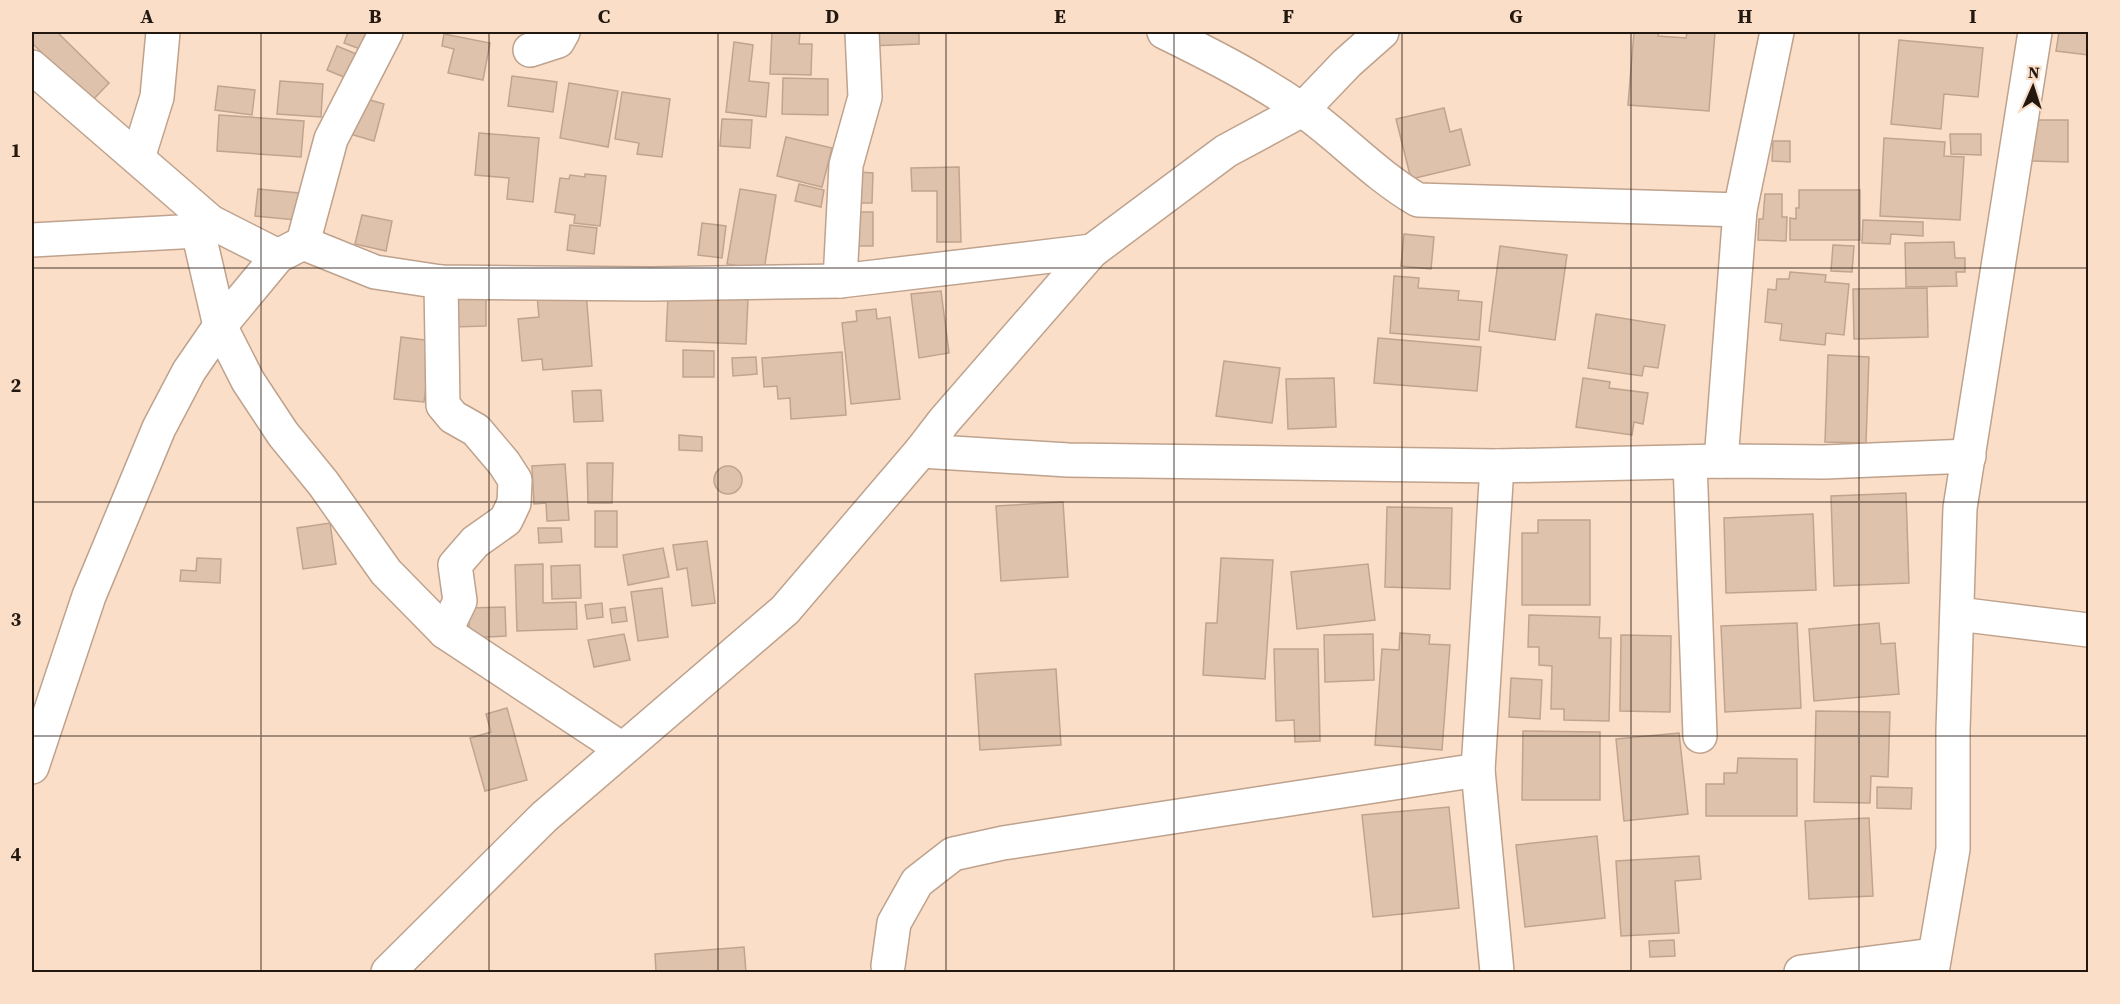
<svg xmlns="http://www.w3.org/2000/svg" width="2120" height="1004" font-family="'Source Serif 4',serif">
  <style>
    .building { fill: #dfc2ac; stroke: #c1a48f; stroke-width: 1.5 }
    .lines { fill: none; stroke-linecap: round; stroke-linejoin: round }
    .street-casing { stroke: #bea28d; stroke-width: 36 }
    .street { stroke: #fff; stroke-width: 33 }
    .grid { fill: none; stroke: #221810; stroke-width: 1.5; stroke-opacity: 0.55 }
    .neatline { fill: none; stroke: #221810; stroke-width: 2 }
    .grid-label { font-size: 20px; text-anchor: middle; font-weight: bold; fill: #221810 }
  </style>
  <rect width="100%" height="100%" fill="#fbdec7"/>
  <!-- building -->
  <g class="building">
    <path d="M32 32H57L109 83 91 102 32 43Z"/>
    <path d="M348 32H367L360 49 344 43Z"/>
    <path d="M772 32 800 33 799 44H812L811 75 770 74Z"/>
    <path d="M870 32H919V44L870 46Z"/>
    <path d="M1634 32H1659L1658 36 1686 38 1687 32H1715L1709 111 1628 105Z"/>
    <path d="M2059 32H2088V55L2056 51Z"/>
    <path d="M444 34 490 43 483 80 448 73 454 49 442 46Z"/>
    <path d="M1899 40 1983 48 1978 97 1944 94 1941 129 1891 124Z"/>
    <path d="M734 42 753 45 749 81 769 83 766 117 726 112Z"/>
    <path d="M337 46 361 56 351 80 327 70Z"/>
    <path d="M512 76 557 82 553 112 508 106Z"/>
    <path d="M783 78 828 79V115L782 114Z"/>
    <path d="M280 81 323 84 321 117 277 114Z"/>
    <path d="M569 83 618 91 608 147 560 138Z"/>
    <path d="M218 86 255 90 252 115 215 110Z"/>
    <path d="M622 92 670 99 662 157 637 154 639 143 615 139Z"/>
    <path d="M360 97 384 104 374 141 350 134Z"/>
    <path d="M1444 108 1450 132 1461 129 1470 165 1411 179 1396 119Z"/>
    <path d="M219 115 304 121 301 157 217 151Z"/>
    <path d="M722 119 752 120 750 148 720 146Z"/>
    <path d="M2030 120H2068V162L2030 161Z"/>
    <path d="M479 133 539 138 533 202 507 199 509 178 475 175Z"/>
    <path d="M1950 134H1981V155L1951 154Z"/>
    <path d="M786 137 832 148 822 187 777 176Z"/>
    <path d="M1884 138 1945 142 1944 156 1964 157 1960 220 1880 216Z"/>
    <path d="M1773 141H1790V162L1772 161Z"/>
    <path d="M959 167 961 242H937V191H912L911 168Z"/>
    <path d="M859 172 873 173 872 203H858Z"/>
    <path d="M585 174 606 176 600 226 574 223 575 215 555 212 560 178 569 179 570 175 585 177Z"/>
    <path d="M799 184 824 190 821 207 795 201Z"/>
    <path d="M258 189 299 193 296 220 255 216Z"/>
    <path d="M740 189 776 195 764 270 727 264Z"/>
    <path d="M1799 190H1860V240H1790V218L1796 219V208H1799Z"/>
    <path d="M1765 194H1782V217H1787L1786 241 1758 240 1759 219H1763Z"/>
    <path d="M851 212H873V246H850Z"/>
    <path d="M362 215 392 221 386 251 355 244Z"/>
    <path d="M1863 220 1923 222V236L1891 234 1890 244 1862 243Z"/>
    <path d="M702 223 726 226 722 258 698 255Z"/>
    <path d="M570 225 597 228 594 254 567 250Z"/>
    <path d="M1404 234 1434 237 1431 269 1401 266Z"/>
    <path d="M1954 242 1955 258H1965V272H1956L1957 286 1906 287 1905 243Z"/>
    <path d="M1833 245 1854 246 1852 272 1831 271Z"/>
    <path d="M1500 246 1567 255 1555 340 1489 331Z"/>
    <path d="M1790 272 1826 275 1825 282 1849 284 1844 335 1826 333 1825 345 1780 340 1782 324 1765 322 1768 289 1776 290 1777 279H1789Z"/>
    <path d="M1394 276 1419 278 1418 288 1459 291 1458 300 1482 302 1479 340 1390 333Z"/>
    <path d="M1927 288 1928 337 1854 339 1853 289Z"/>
    <path d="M941 291 949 353 919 358 911 294Z"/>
    <path d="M586 292 592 366 543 370 542 359 522 361 518 319 539 317 537 296Z"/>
    <path d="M668 295 748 299 746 344 666 341Z"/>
    <path d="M486 297V326L451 327V298Z"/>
    <path d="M876 309 877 319 890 317 900 399 851 404 842 323 857 321 856 311Z"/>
    <path d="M1596 314 1665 325 1658 368 1644 366 1642 376 1588 368Z"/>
    <path d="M401 337 432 341 424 402 394 399Z"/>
    <path d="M1378 338 1481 347 1477 391 1374 383Z"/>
    <path d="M683 350 714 351V377H683Z"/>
    <path d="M842 352 846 415 791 419 790 398 778 399 777 386 764 387 762 358Z"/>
    <path d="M1828 355 1869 357 1866 443 1825 442Z"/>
    <path d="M756 357 757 374 733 376 732 358Z"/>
    <path d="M1224 361 1280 368 1272 423 1216 416Z"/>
    <path d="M1334 378 1336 427 1288 429 1286 379Z"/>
    <path d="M1583 378 1610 382 1609 388 1648 393 1643 424 1634 422 1632 435 1576 427Z"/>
    <path d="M601 390 603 421 574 422 572 391Z"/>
    <path d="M679 435 702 437V451L679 450Z"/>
    <path d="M587 463H613L612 503H588Z"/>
    <path d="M565 464 569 520 547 521 546 503 534 504 532 466Z"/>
    <circle cx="728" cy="480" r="14"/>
    <path d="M1906 493 1909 583 1834 586 1831 496Z"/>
    <path d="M1063 502 1068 577 1001 581 996 506Z"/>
    <path d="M1387 507 1452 508 1450 589 1385 587Z"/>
    <rect x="595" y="511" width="22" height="36"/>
    <path d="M1813 514 1816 590 1726 593 1724 518Z"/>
    <path d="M1538 520H1590V605H1522V533H1538Z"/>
    <path d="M330 523 336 564 303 569 297 528Z"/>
    <path d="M538 528H561L562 542 539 543Z"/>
    <path d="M707 541 715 603 692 606 687 568 677 570 673 545Z"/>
    <path d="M663 548 669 577 628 585 623 555Z"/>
    <path d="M197 558 221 559 220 583 180 581 181 570 196 571Z"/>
    <path d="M1221 558 1273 560 1265 679 1203 675 1206 623H1217Z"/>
    <path d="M543 564V603L576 602 577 629 517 631 515 565Z"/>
    <path d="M1368 564 1375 620 1297 629 1291 572Z"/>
    <path d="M580 565 581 598 552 599 551 566Z"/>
    <path d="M662 588 668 637 638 641 631 592Z"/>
    <path d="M602 603 603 617 587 619 585 605Z"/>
    <path d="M505 607 506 636 470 638 468 608Z"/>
    <path d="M625 607 627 621 612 623 610 609Z"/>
    <path d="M1529 615 1600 617 1599 638H1611L1609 721 1564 720V709H1551L1552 666 1539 665V647H1528Z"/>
    <path d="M1797 623 1801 708 1725 712 1721 626Z"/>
    <path d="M1879 623 1881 644 1895 643 1899 694 1814 701 1809 629Z"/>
    <path d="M1400 633 1430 635 1429 644 1450 645 1442 750 1375 745 1382 649 1399 650Z"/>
    <path d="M624 634 630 660 594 667 588 640Z"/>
    <path d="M1373 634 1374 680 1325 682 1324 635Z"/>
    <path d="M1621 635 1671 636 1670 712 1620 711Z"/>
    <path d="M1274 649H1318L1320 741 1295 742 1294 720 1276 721Z"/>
    <path d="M1056 669 1061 745 980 750 975 674Z"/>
    <path d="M1511 678 1542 680 1540 719 1509 717Z"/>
    <path d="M507 708 527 780 485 791 470 738 491 732 486 714Z"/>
    <path d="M1816 711 1890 712 1888 777 1871 776 1870 803 1814 802Z"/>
    <path d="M1523 731 1600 732V800H1522Z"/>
    <path d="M1679 733 1688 814 1624 821 1616 739Z"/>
    <path d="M1738 758 1797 759V816H1706V784H1724V773H1737Z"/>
    <path d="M1877 787 1912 788 1911 809 1877 808Z"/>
    <path d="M1449 807 1459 908 1373 917 1362 815Z"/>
    <path d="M1869 818 1873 896 1809 899 1805 821Z"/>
    <path d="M1597 836 1605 918 1525 927 1516 845Z"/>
    <path d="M1699 856 1701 879 1675 881 1679 933 1621 936 1616 861Z"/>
    <path d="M1674 940 1675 956 1650 957 1649 941Z"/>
    <path d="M744 947 746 972H656L655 954Z"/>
  </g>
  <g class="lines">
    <!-- street casing -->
    <g class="street-casing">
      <g id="street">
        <path d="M1164 32C1211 55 1258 79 1301 109 1342 138 1375 175 1418 200L1740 210"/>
        <path d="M530 50 558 41 563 32"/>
        <path d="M32 67 211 222 278 256 303 243 375 272 441 282 650 284 840 281 1092 251"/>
        <path d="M138 158 157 97 163 32"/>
        <path d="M198 231 220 326 248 381 283 434 323 483 386 572 445 632 622 749"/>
        <path d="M32 240 198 231 211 222"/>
        <path d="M303 243 331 139 386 32"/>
        <path d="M840 281 846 165 865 97 862 32"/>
        <path d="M441 282 443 405 453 417 476 430 504 463 515 480 514 503 506 520 475 542 455 565 460 601 445 632"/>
        <path d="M921 451 1068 460 1497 466 1721 461 1824 462 1969 456"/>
        <path d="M1721 461 1740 210 1777 32"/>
        <path d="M1690 462 1700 736"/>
        <path d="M1958 614 2088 630"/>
        <path d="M32 767 89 596 159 428 189 371 220 326 278 256"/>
        <path d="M888 966 894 923 917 882 953 854 1003 843 1478 770"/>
        <path d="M388 972 544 817 785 610 921 451 944 421 1092 251 1226 151 1302 110 1347 63 1382 32"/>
        <path d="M1497 972 1478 770 1497 466"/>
        <path d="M1801 972 1933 955"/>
        <path d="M1932 972 1953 849V730L1960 508 2035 32"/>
      </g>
    </g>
    <!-- street -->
    <use href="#street" class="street"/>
  </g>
  <!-- grid -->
  <path class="grid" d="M261 32V972M489 32V972M718 32V972M946 32V972M1174 32V972M1402 32V972M1631 32V972M1859 32V972M32 268H2088M32 502H2088M32 736H2088"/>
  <!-- border -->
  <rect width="2120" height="1004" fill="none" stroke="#fbdec7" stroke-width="66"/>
  <!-- north arrow -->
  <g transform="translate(2033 87) rotate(3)" stroke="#fbdec7" stroke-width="4.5" paint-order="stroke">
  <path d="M0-4.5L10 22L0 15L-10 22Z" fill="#221810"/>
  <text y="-9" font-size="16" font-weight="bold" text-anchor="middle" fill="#221810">N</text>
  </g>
  <rect x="33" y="33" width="2054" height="938" class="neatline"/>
  <g class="grid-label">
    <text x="147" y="23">A</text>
    <text x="375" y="23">B</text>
    <text x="604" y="23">C</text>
    <text x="832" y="23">D</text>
    <text x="1060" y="23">E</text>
    <text x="1288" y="23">F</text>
    <text x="1516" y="23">G</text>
    <text x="1745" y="23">H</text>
    <text x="1973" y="23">I</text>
    <text x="16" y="157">1</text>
    <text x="16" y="392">2</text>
    <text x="16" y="626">3</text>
    <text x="16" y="861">4</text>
  </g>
</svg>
